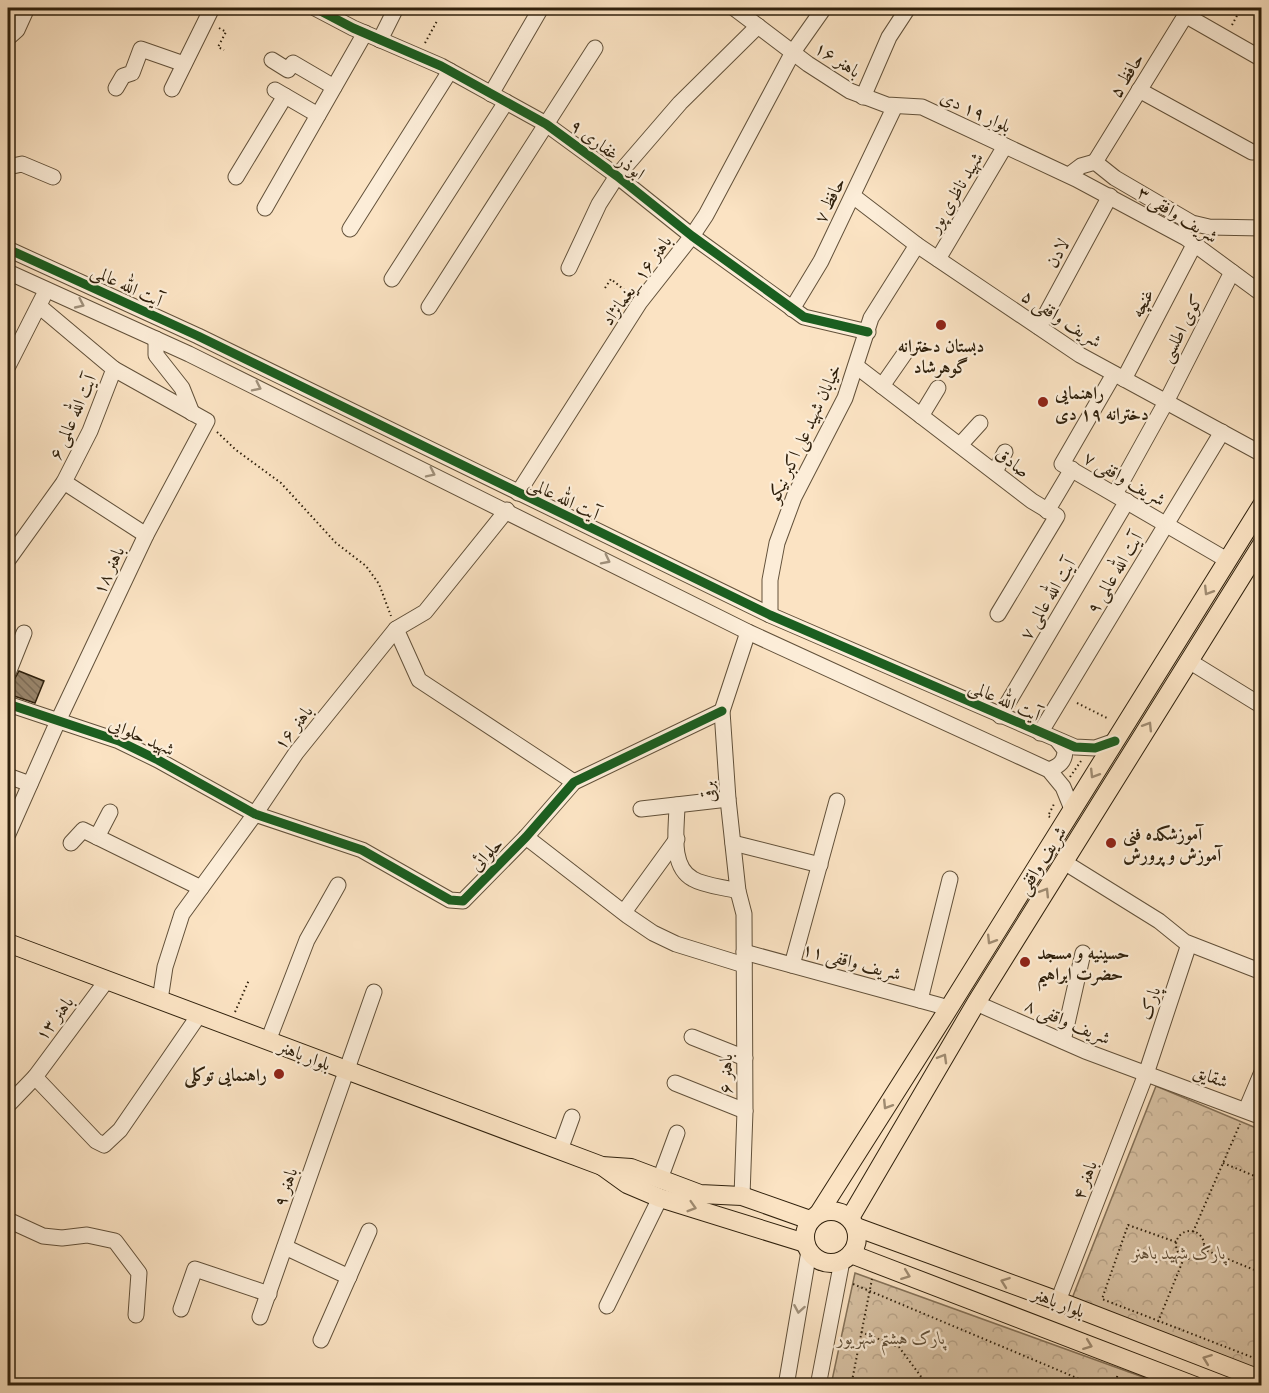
<svg xmlns="http://www.w3.org/2000/svg" width="1269" height="1393" font-family="'Gentium Book Plus',Amiri,serif">
  <style>
    .park { fill: url(#park-crowns); stroke: #847158; stroke-width: 1.5 }
    .building { fill: url(#building-back-hatch); stroke: #2f200c; stroke-width: 1.5 }
    .lines { fill: none; stroke-linecap: round; stroke-linejoin: round }
    .minor-casing { stroke: #62513a; stroke-width: 17 }
    .major-casing { stroke: #2f200c; stroke-width: 20 }
    .path { stroke: #2f200c; stroke-width: 2; stroke-dasharray: 1.5 3; stroke-linecap: butt }
    .minor { stroke: #fcedd8; stroke-width: 15 }
    .major { stroke: #fbe3c3; stroke-width: 18 }
    .cycleway-casing { stroke: #fcedd8; stroke-width: 13 }
    .cycleway { stroke: #1b5e20; stroke-width: 9 }
    .oneway { stroke: #a0917c }
    .oneway2 { stroke: #9f8b71 }
    .poi-dot { fill: #8f2418; stroke: #fcedd8; stroke-width: 2 }
    .labels { text-anchor: middle; dominant-baseline: central; stroke-width: 4.5; stroke-linejoin: round; paint-order: stroke }
    .street-label { font-size: 18px; fill: #2f200c; stroke: #fcedd8 }
    .poi-label { font-size: 18px; font-weight: bold; fill: #2f200c; stroke: #fcedd8; text-anchor: start }
    .park-label { font-size: 18px; font-style: italic; fill: #62513a; stroke: #fcedd8 }
  </style>
  <defs>
    <pattern id="park-crowns" width="20" height="18" patternUnits="userSpaceOnUse" patternTransform="scale(1.5)"><rect width="20" height="18" fill="#d8c2a4"/><path d="M2 6a3 3 0 1 1 6 0M12 15a3 3 0 1 1 6 0" fill="none" stroke="#baa68c"/></pattern>
    <pattern id="building-back-hatch" width="6" height="6" patternUnits="userSpaceOnUse" patternTransform="scale(1.5)"><rect width="6" height="6" fill="#99856b"/><path d="M-1 5l2 2M0 0l6 6M5-1l2 2" fill="none" stroke="#7d6c56"/></pattern>
  </defs>
  <rect width="100%" height="100%" fill="#fbe3c3"/>
  <filter id="stains"><feTurbulence type="fractalNoise" baseFrequency=".00333" numOctaves="4"/><feColorMatrix values="0 0 0 0 .2 0 0 0 0 .09 0 0 0 0 .02 0 0 0 .5 -.17"/></filter>
  <radialGradient id="worn" r=".72"><stop offset=".6" stop-color="#630" stop-opacity="0"/><stop offset="1" stop-color="#630" stop-opacity=".3"/></radialGradient>
  <!-- park -->
  <g class="park">
    <path d="M1156 1086 1261 1130V1371L1071 1301Z"/>
    <path d="M855 1273 1165 1385H831Z"/>
  </g>
  <!-- building -->
  <path class="building" d="M19 671 44 681 35 703 8 694V683L14 680Z"/>
  <g class="lines">
    <!-- minor casing -->
    <g class="minor-casing">
      <g id="minor">
        <path d="M315 8 353 28 441 66 546 124 617 176 692 236 804 317 868 332"/>
        <path d="M734 8 808 64 850 91 887 105 922 107 1076 179 1186 238 1262 294"/>
        <path d="M1185 15 1262 59"/>
        <path d="M8 38 17 30 27 8"/>
        <path d="M380 40 396 8"/>
        <path d="M272 60 288 70 293 63 334 87"/>
        <path d="M116 88 123 76 132 73 141 49 184 64"/>
        <path d="M172 89 212 8"/>
        <path d="M275 90 318 115"/>
        <path d="M1139 90 1252 152"/>
        <path d="M491 94 541 8"/>
        <path d="M863 97 889 37 908 8"/>
        <path d="M1095 162 1190 8"/>
        <path d="M8 167 22 164 53 177"/>
        <path d="M1069 175 1081 166 1095 162 1115 178 1192 223 1209 227 1262 228"/>
        <path d="M236 177 285 96"/>
        <path d="M853 196 917 245 1080 355 1262 454"/>
        <path d="M265 208 365 33"/>
        <path d="M350 229 450 71"/>
        <path d="M8 249 198 336 770 615 1075 747 1095 748 1115 741"/>
        <path d="M938 259 1005 146"/>
        <path d="M569 268 599 204 617 176 680 103 758 26"/>
        <path d="M8 272 189 354 748 632 1049 770 1063 787 1072 809"/>
        <path d="M392 279 506 102"/>
        <path d="M429 307 595 48"/>
        <path d="M792 309 821 261 895 106"/>
        <path d="M1039 327 1110 196"/>
        <path d="M156 339V355L182 388 192 413"/>
        <path d="M8 366 43 297"/>
        <path d="M856 366 1032 501 1057 516 998 614"/>
        <path d="M1114 374 1062 464 1227 560"/>
        <path d="M1124 379 1194 245"/>
        <path d="M882 386 905 353"/>
        <path d="M921 416 938 388"/>
        <path d="M960 445 980 423"/>
        <path d="M995 472 1005 452"/>
        <path d="M64 482 146 535"/>
        <path d="M518 493 640 302 692 236 706 215 793 52 824 8"/>
        <path d="M1115 494 1166 402 1232 272"/>
        <path d="M1047 511 1072 469"/>
        <path d="M8 560 64 482 90 431 114 369 39 306"/>
        <path d="M770 615V580L777 543 794 497 845 398 871 318 917 245"/>
        <path d="M396 629 419 680 574 782"/>
        <path d="M1189 661 1262 706"/>
        <path d="M8 673 24 633"/>
        <path d="M8 704 119 741 158 760 255 814 362 850 450 900 463 901 526 837 574 782 722 711"/>
        <path d="M1000 716 1127 501"/>
        <path d="M1040 733 1222 432"/>
        <path d="M1049 770C1059 766 1065 762 1065 750L1058 741"/>
        <path d="M8 776 30 784"/>
        <path d="M677 805C677 827 669 866 693 879 705 886 724 887 738 891"/>
        <path d="M641 809 728 799"/>
        <path d="M8 834 58 721 146 535 207 421 114 369"/>
        <path d="M97 837 110 812"/>
        <path d="M526 837 628 916 653 933 676 944 744 965"/>
        <path d="M71 843 83 830 201 888"/>
        <path d="M733 843 820 865"/>
        <path d="M1064 862 1159 921 1185 942 1262 972"/>
        <path d="M624 912 677 839"/>
        <path d="M744 952 949 1008"/>
        <path d="M792 965 837 801"/>
        <path d="M160 1000 165 967 182 914 255 814 296 753 396 629 425 612 507 510"/>
        <path d="M920 1000 950 879"/>
        <path d="M976 1003 1085 1051 1262 1117"/>
        <path d="M692 1037 745 1058"/>
        <path d="M268 1041 307 940 338 885"/>
        <path d="M1063 1041 1083 953"/>
        <path d="M35 1077 96 1141 104 1145 120 1130 199 1015"/>
        <path d="M675 1083 745 1111"/>
        <path d="M8 1105 35 1077 107 980"/>
        <path d="M1246 1110 1262 1072"/>
        <path d="M560 1150 572 1117"/>
        <path d="M660 1179 677 1133"/>
        <path d="M742 1196 745 1111 744 914 738 891 728 799 722 711 748 632"/>
        <path d="M8 1220 43 1236 62 1238 87 1235 115 1241 139 1273 136 1315"/>
        <path d="M285 1247 349 1277"/>
        <path d="M1058 1301 1146 1074 1189 944"/>
        <path d="M607 1306 660 1198"/>
        <path d="M181 1309 195 1269 269 1294"/>
        <path d="M260 1317 374 992"/>
        <path d="M321 1340 369 1231"/>
        <path d="M786 1386 809 1251"/>
        <path d="M818 1386 842 1261"/>
      </g>
    </g>
    <!-- major casing -->
    <g class="major-casing">
      <g id="major">
        <path d="M8 943 602 1166 631 1168 700 1194 742 1196 810 1220"/>
        <path d="M602 1166 627 1184 660 1198 805 1243"/>
        <circle cx="831" cy="1237" r="26"/>
        <path d="M819 1213 949 1008 1262 505"/>
        <path d="M850 1218 976 1003 1262 544"/>
        <path d="M856 1227 1058 1301 1262 1380"/>
        <path d="M851 1254 1195 1386"/>
      </g>
    </g>
    <!-- path -->
    <g class="path">
      <path d="M1232 25 1241 8"/>
      <path d="M219 28 226 32 218 47 224 50"/>
      <path d="M425 43 437 21"/>
      <path d="M605 288 611 279 628 293"/>
      <path d="M217 432 236 450 281 483 336 543 366 566 379 584 391 616"/>
      <path d="M1077 703 1109 719"/>
      <path d="M1070 777 1081 761"/>
      <path d="M1050 817 1048 816 1055 802"/>
      <path d="M235 1012 249 980"/>
      <path d="M1223 1163 1262 1179"/>
      <circle cx="1190" cy="1245" r="14"/>
      <path d="M1193 1232 1240 1124"/>
      <path d="M1176 1242 1128 1225 1102 1299 1262 1361"/>
      <path d="M1203 1249 1262 1273"/>
      <path d="M853 1284 1096 1386"/>
      <path d="M1158 1322 1184 1258"/>
      <path d="M861 1332 899 1347 928 1386"/>
      <path d="M851 1386 872 1279"/>
      <path d="M1114 1386 1118 1374"/>
    </g>
    <!-- minor -->
    <use href="#minor" class="minor"/>
    <!-- major -->
    <use href="#major" class="major"/>
    <!-- cycleway casing -->
    <g class="cycleway-casing">
      <g id="cycleway">
        <path d="M315 8 353 28 441 66 546 124 617 176 692 236 804 317 868 332"/>
        <path d="M8 249 198 336 770 615 1075 747 1095 748 1115 741"/>
        <path d="M8 704 119 741 158 760 255 814 362 850 450 900 463 901 526 837 574 782 722 711"/>
      </g>
    </g>
    <!-- cycleway -->
    <use href="#cycleway" class="cycleway"/>
  </g>
  <!-- one-way arrows -->
  <defs><path id="oneway-chevron" d="M-2-3.5L2.5 0L-2 3.5" fill="none" stroke-width="1.6" stroke-linecap="round" stroke-linejoin="round" transform="scale(1.5)"/></defs>
  <g class="oneway">
    <use href="#oneway-chevron" transform="translate(80 304) rotate(25)"/>
    <use href="#oneway-chevron" transform="translate(257 387) rotate(26)"/>
    <use href="#oneway-chevron" transform="translate(431 473) rotate(26)"/>
    <use href="#oneway-chevron" transform="translate(606 560) rotate(27)"/>
    <use href="#oneway-chevron" transform="translate(799 1309) rotate(100)"/>
  </g>
  <g class="oneway2">
    <use href="#oneway-chevron" transform="translate(1208 591) rotate(122)"/>
    <use href="#oneway-chevron" transform="translate(1148 726) rotate(-58)"/>
    <use href="#oneway-chevron" transform="translate(1094 774) rotate(122)"/>
    <use href="#oneway-chevron" transform="translate(1045 892) rotate(-58)"/>
    <use href="#oneway-chevron" transform="translate(991 940) rotate(122)"/>
    <use href="#oneway-chevron" transform="translate(943 1058) rotate(-60)"/>
    <use href="#oneway-chevron" transform="translate(887 1105) rotate(122)"/>
    <use href="#oneway-chevron" transform="translate(692 1207) rotate(17)"/>
    <use href="#oneway-chevron" transform="translate(906 1275) rotate(21)"/>
    <use href="#oneway-chevron" transform="translate(1005 1282) rotate(-160)"/>
    <use href="#oneway-chevron" transform="translate(1088 1345) rotate(21)"/>
    <use href="#oneway-chevron" transform="translate(1207 1359) rotate(-159)"/>
  </g>
  <!-- markers -->
  <g class="poi-dot">
    <circle cx="941" cy="325" r="6"/>
    <circle cx="1043" cy="402" r="6"/>
    <circle cx="1111" cy="843" r="6"/>
    <circle cx="1025" cy="962" r="6"/>
    <circle cx="279" cy="1074" r="6"/>
  </g>
  <g class="labels">
    <!-- street labels -->
    <g class="street-label">
      <text transform="translate(838 59) rotate(33)">باهنر ۱۶</text>
      <text transform="translate(1126 75) rotate(-59)">حافظ ۵</text>
      <text transform="translate(976 111) rotate(25)">بلوار ۱۹ دی</text>
      <text transform="translate(608 149) rotate(37)">ابوذر غفاری ۹</text>
      <text transform="translate(955 192) rotate(-59)">شهید ناظری پور</text>
      <text transform="translate(829 200) rotate(-64)">حافظ ۷</text>
      <text transform="translate(1178 214) rotate(32)">شریف وافقی ۳</text>
      <text transform="translate(1057 253) rotate(-62)">لادن</text>
      <text transform="translate(636 280) rotate(-54)">باهنر ۱۶ _یغمانژاد</text>
      <text transform="translate(127 285) rotate(25)">آیت الله عالمی</text>
      <text transform="translate(1142 303) rotate(-62)">غنچه</text>
      <text transform="translate(1062 318) rotate(33)">شریف واقفی ۵</text>
      <text transform="translate(1181 328) rotate(-63)">کوی اطلسی</text>
      <text transform="translate(72 417) rotate(-66)">آیت الله عالمی ۶</text>
      <text transform="translate(804 433) rotate(-65)">خیابان شهید علی اکبر نیکو</text>
      <text transform="translate(1013 462) rotate(38)">صادق</text>
      <text transform="translate(1125 478) rotate(30)">شریف واقفی ۷</text>
      <text transform="translate(564 498) rotate(26)">آیت الله عالمی</text>
      <text transform="translate(108 570) rotate(-65)">باهنر ۱۸</text>
      <text transform="translate(1114 573) rotate(-59)">آیت الله عالمی ۹</text>
      <text transform="translate(1047 599) rotate(-59)">آیت الله عالمی ۷</text>
      <text transform="translate(1005 700) rotate(24)">آیت الله عالمی</text>
      <text transform="translate(293 727) rotate(-52)">باهنر ۱۶</text>
      <text transform="translate(142 736) rotate(24)">شهید حلوایی</text>
      <text transform="translate(708 792) rotate(-94)">برقی</text>
      <text transform="translate(486 854) rotate(-46)">حلوائی</text>
      <text transform="translate(1041 860) rotate(-58)">شریف واقفی</text>
      <text transform="translate(852 961) rotate(15)">شریف واقفی ۱۱</text>
      <text transform="translate(1149 1003) rotate(-71)">پارک</text>
      <text transform="translate(54 1018) rotate(-53)">باهنر ۱۳</text>
      <text transform="translate(1068 1021) rotate(23)">شریف واقفی ۸</text>
      <text transform="translate(305 1055) rotate(21)">بلوار باهنر</text>
      <text transform="translate(725 1074) rotate(-90)">باهنر ۶</text>
      <text transform="translate(1211 1076) rotate(20)">شقایق</text>
      <text transform="translate(1084 1180) rotate(-69)">باهنر ۴</text>
      <text transform="translate(285 1187) rotate(-71)">باهنر ۹</text>
      <text transform="translate(1059 1302) rotate(21)">بلوار باهنر</text>
    </g>
    <!-- poi labels -->
    <g class="poi-label">
      <text x="941" y="345" text-anchor="middle">دبستان دخترانه<tspan x="941" dy="21">گوهرشاد</tspan></text>
      <text x="1055" y="392">راهنمایی<tspan x="1055" dy="21">دخترانه ۱۹ دی</tspan></text>
      <text x="1123" y="833">آموزشکده فنی<tspan x="1123" dy="21">آموزش و پرورش</tspan></text>
      <text x="1037" y="952">حسینیه و مسجد<tspan x="1037" dy="21">حضرت ابراهیم</tspan></text>
      <text x="267" y="1074" text-anchor="end">راهنمایی توکلی</text>
    </g>
    <!-- park labels -->
    <g class="park-label">
      <text x="1179" y="1252">پارک شهید باهنر</text>
      <text x="891" y="1337">پارک هشتم شهریور</text>
    </g>
  </g>
  <!-- margin -->
  <rect width="1269" height="1393" fill="none" stroke="#fbe3c3" stroke-width="30"/>
  <rect x="9" y="9" width="1251" height="1375" fill="none" stroke="#2f200c" stroke-width="3"/>
  <rect x="15" y="15" width="1239" height="1363" fill="none" stroke="#2f200c" stroke-width="1.5"/>
  <rect width="100%" height="100%" filter="url(#stains)"/>
  <rect width="100%" height="100%" fill="url(#worn)"/>
</svg>
